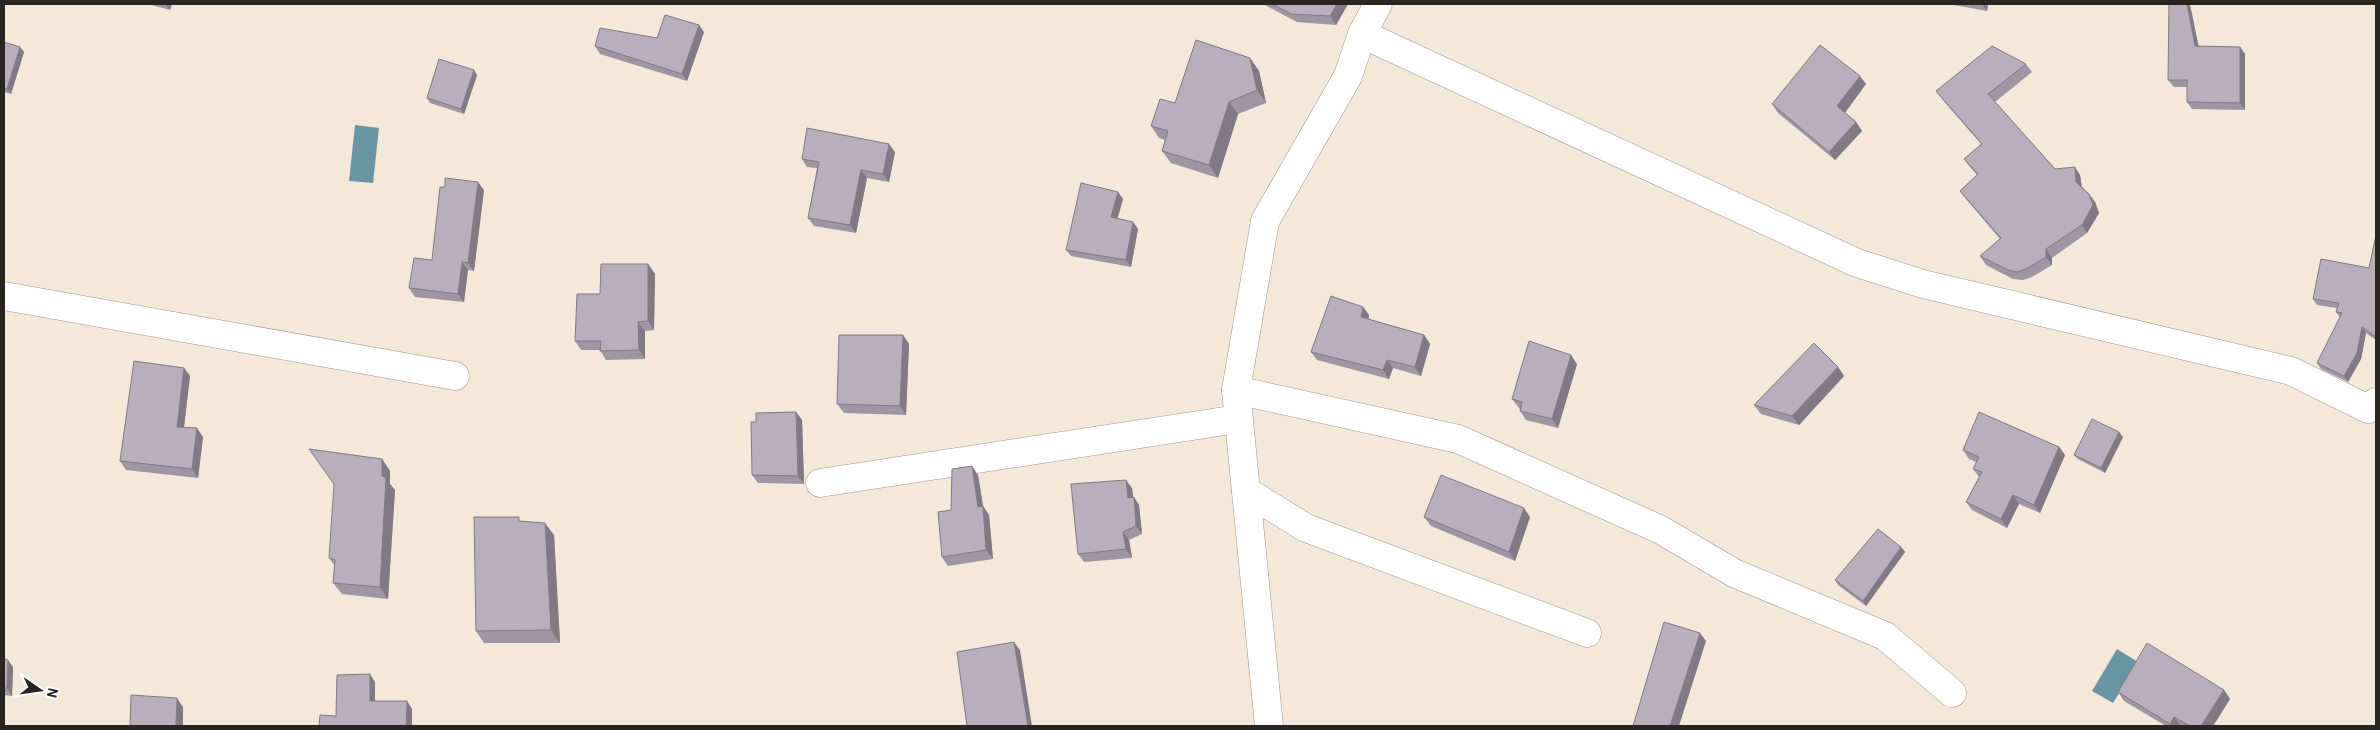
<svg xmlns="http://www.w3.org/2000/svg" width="2380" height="730" font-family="Barlow,sans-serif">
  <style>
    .water { fill: #6a96a4 }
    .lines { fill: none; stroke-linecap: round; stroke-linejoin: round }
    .street-casing { stroke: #a1968a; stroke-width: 29 }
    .street { stroke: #fff; stroke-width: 28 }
    .wall { fill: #9e96a2 }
    .shaded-wall { fill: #817a84 }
    .building { fill: #b8aebc; stroke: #817a84 }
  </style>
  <rect width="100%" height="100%" fill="#f4e8db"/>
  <!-- water -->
  <g class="water">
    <path d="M355 125 379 128 373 183 349 181Z"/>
    <path d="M2117 649 2138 662 2113 703 2092 691Z"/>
  </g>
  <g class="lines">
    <!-- street casing -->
    <g class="street-casing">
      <g id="street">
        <path d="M1362 34 1857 263 1923 284 2291 371 2368 409 2376 402"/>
        <path d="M4 296 455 376"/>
        <path d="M1236 390 1458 439 1661 530 1734 573 1885 636 1952 693"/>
        <path d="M820 483 1238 419"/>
        <path d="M1246 491 1306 528 1587 633"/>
        <path d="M1269 726 1236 390 1265 221 1348 76 1362 34 1378 4"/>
      </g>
    </g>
    <!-- street -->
    <use href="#street" class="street"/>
  </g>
  <!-- wall -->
  <g class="wall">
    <path d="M148 4H172L170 10Z"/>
    <path d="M1263 4H1348L1336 25 1297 22Z"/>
    <path d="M1948 4H1988L1987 11Z"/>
    <path d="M704 32 687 81 600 54 595 46Z"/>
    <path d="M4 42 20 47 24 52 11 94 4 92Z"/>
    <path d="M2199 46 2240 47 2245 54V110L2192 109 2187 102V87H2174L2168 80Z"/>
    <path d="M1250 58 1259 71 1266 103 1238 114 1218 178 1171 163 1162 151 1165 140 1159 138 1151 126 1175 103Z"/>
    <path d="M2026 64 2032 72 1995 102 2055 169 2080 175 2082 187 2089 194 2095 202 2099 213 2087 233 2052 258V265L2032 277 2023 280 2013 279 1986 265 1980 256 2000 239 1966 199 1960 191 1977 175 1970 167 1964 159 1981 144 1942 99 1936 91Z"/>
    <path d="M477 75 464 114 430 103 427 98Z"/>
    <path d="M1866 84 1845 113 1856 122 1862 131 1835 160 1778 113 1772 104Z"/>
    <path d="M895 152 889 182 867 178 856 233 814 226 808 218 817 168 807 167 802 159Z"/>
    <path d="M484 190 474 271 468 270 464 302 415 297 409 288 432 260Z"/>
    <path d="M1118 192 1123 199 1117 218 1133 222 1138 229 1131 267 1071 256 1066 250Z"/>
    <path d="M2376 235V340L2366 333 2361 359 2348 382 2321 369 2317 363 2340 317 2336 312 2337 308 2317 305 2313 299 2369 268Z"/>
    <path d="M648 264 655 274 654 330 645 331V359L606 360 600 350H581L575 341 600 294Z"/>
    <path d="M1363 307 1369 315V319L1424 335 1430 344 1421 376 1393 368 1389 379 1317 360 1311 352Z"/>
    <path d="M903 335 909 344 906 415 844 413 837 404Z"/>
    <path d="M1577 364 1558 428 1526 420 1520 411V409L1519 408 1512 399Z"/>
    <path d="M1838 367 1844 376 1799 425 1761 414 1754 405Z"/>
    <path d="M184 368 190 376 184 427 203 437 198 478 126 470 120 461Z"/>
    <path d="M796 412 802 420 804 484 758 483 752 475 756 422Z"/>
    <path d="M2123 437 2105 473 2078 459 2074 455Z"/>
    <path d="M2059 447 2065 455 2040 513 2019 504 2007 528 1972 510 1966 502 1979 477 1973 469 1976 462 1969 459 1963 450Z"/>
    <path d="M382 459 390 471V484L395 490 388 599 342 594 333 583 335 566 329 558Z"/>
    <path d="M978 475 983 506 989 515 993 559 948 566 942 557Z"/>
    <path d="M1132 488 1133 497 1139 505 1142 534 1129 540 1132 558 1084 562 1078 554Z"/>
    <path d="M1424 517H1530L1515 561 1431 526Z"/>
    <path d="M521 521 554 535 560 643H484L476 631Z"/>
    <path d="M1901 547 1905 552 1866 606 1838 585 1835 580Z"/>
    <path d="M4 659 13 667 12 696 4 695Z"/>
    <path d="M2224 690 2230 699 2213 726H2166L2124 701 2118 692Z"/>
  </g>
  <!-- shaded-wall -->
  <g class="shaded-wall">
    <path d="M165 4H172L170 10Z"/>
    <path d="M1337 4H1348L1336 25 1330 16Z"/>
    <path d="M1982 4H1988L1987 11Z"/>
    <path d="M2187 4H2190L2200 53 2195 46Z"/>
    <path d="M699 25 704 32 687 81 682 74Z"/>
    <path d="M20 47 24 52 11 94 7 89Z"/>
    <path d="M2240 47 2245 54V110L2240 103Z"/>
    <path d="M1250 58 1259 71 1266 103 1257 90Z"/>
    <path d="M474 70 477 75 464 114 461 109Z"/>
    <path d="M1860 76 1866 84 1843 115 1837 106Z"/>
    <path d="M1229 102 1238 114 1218 178 1209 165Z"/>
    <path d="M1856 122 1862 131 1835 160 1829 152Z"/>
    <path d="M889 144 895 152 889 182 883 174Z"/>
    <path d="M2075 167 2080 175 2082 190 2076 182Z"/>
    <path d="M861 170 867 178 856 233 850 225Z"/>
    <path d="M478 182 484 190 474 271 468 263Z"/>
    <path d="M1118 192 1123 199 1116 224 1111 217Z"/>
    <path d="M2089 194 2095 202 2099 213 2087 233 2082 225Z"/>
    <path d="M1133 222 1138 229 1131 267 1126 260Z"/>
    <path d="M2046 249 2052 258V265L2046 257Z"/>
    <path d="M462 262 468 270 464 302 458 294Z"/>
    <path d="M648 264 655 274 654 330 648 321Z"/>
    <path d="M1363 307 1369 315 1367 326 1361 317Z"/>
    <path d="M638 322 645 331V359L639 350Z"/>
    <path d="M2362 327 2366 333 2361 359 2348 382 2344 376Z"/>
    <path d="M903 335 909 344 906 415 900 406Z"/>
    <path d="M1424 335 1430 344 1421 376 1415 367Z"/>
    <path d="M1571 355 1577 364 1558 428 1552 419Z"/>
    <path d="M1387 360 1393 368 1389 379 1383 370Z"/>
    <path d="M1838 367 1844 376 1799 425 1792 416Z"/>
    <path d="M184 368 190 376 183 435 177 427Z"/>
    <path d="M796 412 802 420 804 484 798 476Z"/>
    <path d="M197 428 203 437 198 478 192 469Z"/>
    <path d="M2119 432 2123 437 2105 473 2101 468Z"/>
    <path d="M2059 447 2065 455 2040 513 2034 505Z"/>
    <path d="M382 459 390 471V484L395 490 388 599 380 587 382 476Z"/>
    <path d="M972 466 978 475 983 506 989 515 993 559 986 550 978 507Z"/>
    <path d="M1126 480 1132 488 1134 506 1128 498Z"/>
    <path d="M2013 495 2019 504 2007 528 2001 519Z"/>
    <path d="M1134 497 1139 505 1142 534 1136 526Z"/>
    <path d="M1524 508 1530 517 1515 561 1509 552Z"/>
    <path d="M545 523 554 535 560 643 551 630Z"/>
    <path d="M4 526 5 528 4 593Z"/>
    <path d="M1123 532 1129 540 1132 558 1126 549Z"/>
    <path d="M1901 547 1905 552 1866 606 1863 601Z"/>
    <path d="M1700 633 1706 641 1679 726H1670Z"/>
    <path d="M1014 642 1020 650 1032 726H1028Z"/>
    <path d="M8 660 13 667 12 696 7 688Z"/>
    <path d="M370 674 375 682V709L370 701Z"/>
    <path d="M2224 690 2230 699 2213 726H2201Z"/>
    <path d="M177 698 183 707V726H176Z"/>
    <path d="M407 701 412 709V726H406Z"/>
    <path d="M2174 717 2181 726H2172L2170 724Z"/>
  </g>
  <!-- building -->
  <g class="building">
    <path d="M1272 4H1337L1330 16 1291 14Z"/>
    <path d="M2169 4H2187L2195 46 2240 47V103L2187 102V80H2168Z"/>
    <path d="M665 15 699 25 682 74 595 46 600 28 657 38Z"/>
    <path d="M1196 40 1250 58 1257 90 1229 102 1209 165 1162 151 1168 131 1151 126 1160 99 1175 103Z"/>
    <path d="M4 42 20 47 7 89 4 88Z"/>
    <path d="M1820 45 1860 76 1837 106 1856 122 1829 152 1772 104Z"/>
    <path d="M1992 46 2026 64 1988 94 2055 169 2075 167 2076 182 2089 194 2093 205 2082 225 2046 249V257L2026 269 2017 272 2008 270 1980 256 2001 238 1960 191 1978 174 1964 159 1982 144 1936 91Z"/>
    <path d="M439 59 474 70 461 109 427 98Z"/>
    <path d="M807 128 889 144 883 174 861 170 850 225 808 218 819 162 802 159Z"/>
    <path d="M445 178 478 182 468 263 462 262 458 294 409 288 414 258 432 260 440 187H445Z"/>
    <path d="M1081 183 1118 192 1111 217 1133 222 1126 260 1066 250Z"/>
    <path d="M2376 235V337L2362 327 2357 353 2344 376 2317 363 2342 313 2336 312 2339 303 2313 299 2321 259 2369 268Z"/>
    <path d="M601 264H648V321L638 322 639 350 600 351 601 341H575L577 294H600Z"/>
    <path d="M1331 296 1363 307 1361 317 1424 335 1415 367 1387 360 1383 370 1311 352Z"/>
    <path d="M839 335H903L900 406 837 404Z"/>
    <path d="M1529 341 1571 355 1552 419 1520 411 1522 402 1512 399Z"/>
    <path d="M1814 343 1838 367 1792 416 1754 405Z"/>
    <path d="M134 361 184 368 177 427 197 428 192 469 120 461Z"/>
    <path d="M796 412 798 476 752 475 751 422H756V413Z"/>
    <path d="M1979 412 2059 447 2034 505 2013 495 2001 519 1966 502 1982 472 1973 469 1979 457 1963 450Z"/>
    <path d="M2092 419 2119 432 2101 468 2074 455Z"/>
    <path d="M309 449 382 459V476L386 478 380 587 333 583 335 560 329 558 334 484Z"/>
    <path d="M972 466 978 507 983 506 986 550 942 557 938 512 951 510 952 469Z"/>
    <path d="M1441 475 1524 508 1509 552 1424 517Z"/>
    <path d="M1126 480 1128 498 1134 497 1136 526 1123 532 1126 549 1078 554 1071 484Z"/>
    <path d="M474 517H519V521L545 523 551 630 476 631Z"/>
    <path d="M1878 529 1901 547 1863 601 1835 580Z"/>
    <path d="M1664 622 1700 633 1670 726H1633Z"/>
    <path d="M1014 642 1028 726H967L957 652Z"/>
    <path d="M2147 643 2224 690 2201 726H2190L2174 717 2170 724 2118 692Z"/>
    <path d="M4 659 8 660 7 688H4Z"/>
    <path d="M370 674V701H407L406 726H319L320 715 336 716 337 675Z"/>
    <path d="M131 695 177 698 176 726H130Z"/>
  </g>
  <!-- border -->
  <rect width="2380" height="730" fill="none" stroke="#292520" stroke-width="10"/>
  <!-- north arrow -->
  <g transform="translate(40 690) rotate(103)" stroke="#ffffff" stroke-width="4" paint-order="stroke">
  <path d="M0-4L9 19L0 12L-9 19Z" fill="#292520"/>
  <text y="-8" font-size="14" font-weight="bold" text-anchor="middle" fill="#292520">N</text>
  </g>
</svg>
